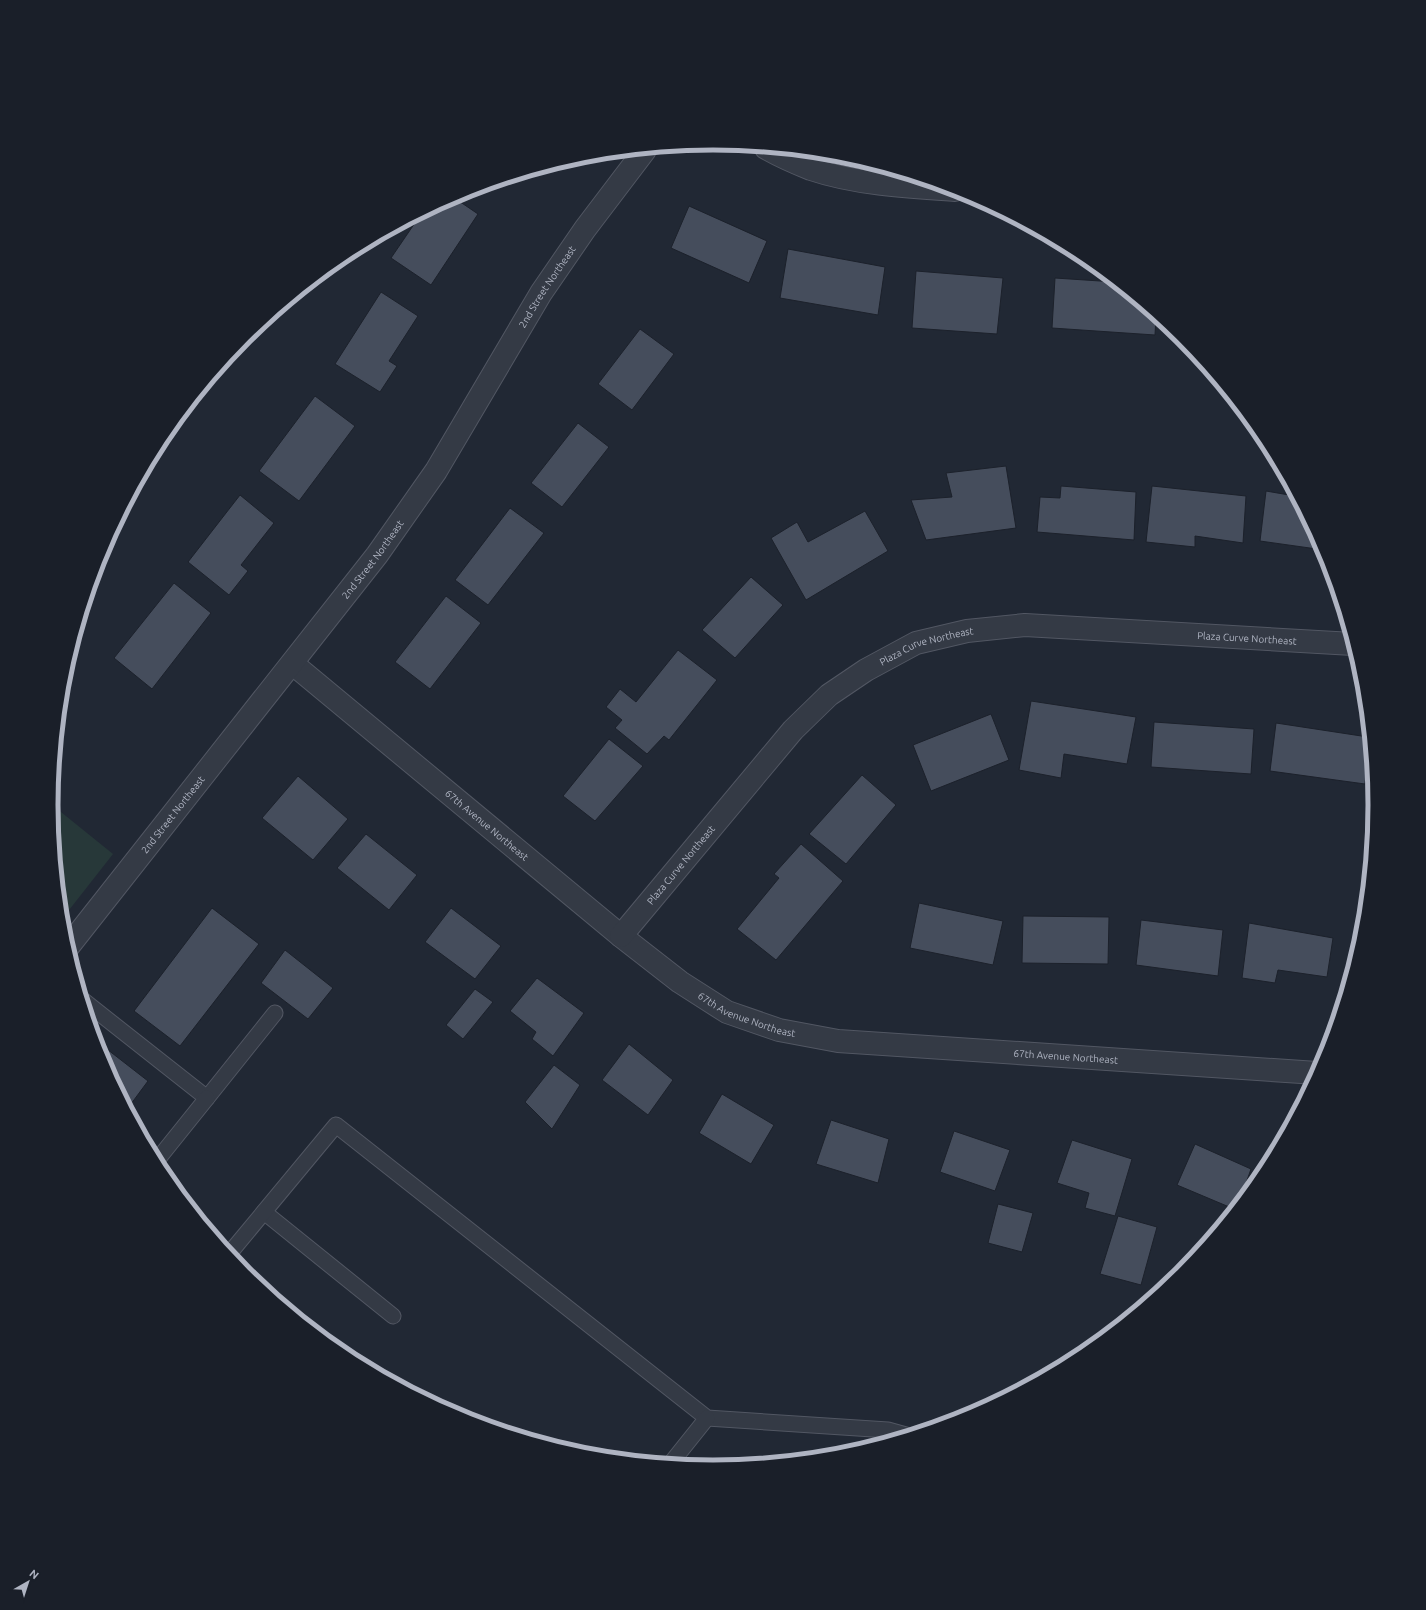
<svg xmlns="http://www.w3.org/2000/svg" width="1426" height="1610" font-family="Ubuntu,sans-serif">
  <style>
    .green { fill: #273839 }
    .building { fill: #454d5c; stroke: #1c212b }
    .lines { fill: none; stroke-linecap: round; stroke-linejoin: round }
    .lane-casing { stroke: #525763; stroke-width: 17 }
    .street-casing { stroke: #525763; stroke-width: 24 }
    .lane { stroke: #343a45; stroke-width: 15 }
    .street { stroke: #343a45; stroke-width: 22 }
    .labels { text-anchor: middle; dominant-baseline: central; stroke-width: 3; stroke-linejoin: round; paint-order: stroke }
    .street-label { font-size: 10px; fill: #afb4c2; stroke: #1a1f29 }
    .rim { fill: none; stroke: #afb4c2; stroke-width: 5 }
  </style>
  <rect width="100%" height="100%" fill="#212834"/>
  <!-- green -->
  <path class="green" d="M51 804 113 854 62 919 51 805Z"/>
  <!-- building -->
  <g class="building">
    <path d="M453 197 478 214 431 285 391 258 421 214Z"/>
    <path d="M689 206 767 241 749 283 671 248Z"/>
    <path d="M788 249 885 267 878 315 780 298Z"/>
    <path d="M916 271 1003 278 997 334 912 328Z"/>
    <path d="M1055 278 1115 282 1156 316 1155 335 1052 328Z"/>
    <path d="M381 292 418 316 389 361 397 366 380 392 335 364Z"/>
    <path d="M640 329 674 354 632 410 598 384Z"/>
    <path d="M315 396 355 426 299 501 259 471Z"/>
    <path d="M578 423 609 447 562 507 531 483Z"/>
    <path d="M1006 466 1016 528 926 540 911 500 952 497 946 473Z"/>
    <path d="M1061 486 1136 492 1134 540 1037 532 1040 497 1060 498Z"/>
    <path d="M1152 486 1246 496 1243 543 1195 536V547L1146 542Z"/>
    <path d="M1266 491 1295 496 1324 550 1260 541Z"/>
    <path d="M240 495 274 523 241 565 248 571 229 595 188 562Z"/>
    <path d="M510 508 544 533 488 605 455 580Z"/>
    <path d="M865 511 888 551 806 600 771 538 797 522 808 542Z"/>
    <path d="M751 577 783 605 735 658 702 630Z"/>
    <path d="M174 583 211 613 152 689 114 658Z"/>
    <path d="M446 596 481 623 430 689 395 662Z"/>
    <path d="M678 650 717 680 669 740 664 736 647 754 615 728 622 720 606 707 620 689 636 702Z"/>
    <path d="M1031 701 1136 717 1127 764 1064 754 1061 778 1019 770Z"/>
    <path d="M991 714 1009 760 931 791 913 745Z"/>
    <path d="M1154 722 1254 729 1251 774 1151 767Z"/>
    <path d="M1276 723 1368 737 1369 748 1365 784 1270 771Z"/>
    <path d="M609 739 643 766 595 821 563 796Z"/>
    <path d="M862 775 896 805 846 864 809 834Z"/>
    <path d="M298 776 348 819 313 860 262 818Z"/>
    <path d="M366 834 417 875 389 910 337 868Z"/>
    <path d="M801 844 843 881 776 960 737 929 779 878 774 874Z"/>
    <path d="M919 903 1003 921 993 965 910 948Z"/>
    <path d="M212 908 259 944 180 1046 134 1011Z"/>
    <path d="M451 908 501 946 475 979 425 942Z"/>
    <path d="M1023 916 1109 917 1108 964 1022 963Z"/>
    <path d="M1141 920 1223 930 1218 976 1136 965Z"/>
    <path d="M1249 923 1333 938 1327 977 1278 970 1275 983 1242 978Z"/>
    <path d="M285 950 333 988 308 1019 261 983Z"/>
    <path d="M537 978 584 1013 553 1056 532 1039 536 1032 510 1011Z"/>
    <path d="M475 989 493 1002 463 1039 446 1025Z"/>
    <path d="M629 1044 673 1080 648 1115 602 1080Z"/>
    <path d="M103 1046 148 1081 128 1108 101 1058 99 1051Z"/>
    <path d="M554 1065 580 1085 552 1129 525 1102Z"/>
    <path d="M722 1094 774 1125 751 1164 699 1133Z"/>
    <path d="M831 1120 889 1139 878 1183 816 1164Z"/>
    <path d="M954 1131 1010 1150 995 1191 940 1172Z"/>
    <path d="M1072 1140 1132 1159 1115 1216 1085 1208 1089 1193 1057 1183Z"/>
    <path d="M1195 1144 1251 1169 1239 1203 1234 1209 1177 1185Z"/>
    <path d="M998 1204 1033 1213 1022 1252 988 1243Z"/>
    <path d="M1118 1216 1157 1227 1141 1285 1100 1274Z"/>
  </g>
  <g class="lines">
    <!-- lane casing -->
    <g class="lane-casing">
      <g id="lane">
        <path d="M84 1001 207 1098 275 1013"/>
        <path d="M158 1159 207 1098"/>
        <path d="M264 1212 393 1316"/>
        <path d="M229 1254 336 1125 707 1418 888 1430 906 1435"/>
        <path d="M671 1463 707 1418"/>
      </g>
    </g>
    <!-- street casing -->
    <g class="street-casing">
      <g id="street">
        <path d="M766 148C780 156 796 163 811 169 855 184 909 187 955 190"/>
        <path id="s1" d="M293 664 621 936 680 982 727 1012 779 1030 838 1041 1317 1073"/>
        <path id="s2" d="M621 936 793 730 829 695 866 670 916 643 967 631 1025 625 1353 644"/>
        <path id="s3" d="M68 947 377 555 436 471 541 293 585 229 645 150"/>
      </g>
    </g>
    <!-- lane -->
    <use href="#lane" class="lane"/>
    <!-- street -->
    <use href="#street" class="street"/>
  </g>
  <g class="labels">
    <!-- street labels -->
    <g class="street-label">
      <text stroke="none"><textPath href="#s3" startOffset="817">2nd Street Northeast</textPath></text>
      <text stroke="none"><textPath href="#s3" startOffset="493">2nd Street Northeast</textPath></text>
      <text stroke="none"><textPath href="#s2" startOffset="753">Plaza Curve Northeast</textPath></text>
      <text stroke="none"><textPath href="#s2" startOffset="429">Plaza Curve Northeast</textPath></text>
      <text stroke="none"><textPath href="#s3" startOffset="169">2nd Street Northeast</textPath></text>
      <text stroke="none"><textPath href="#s1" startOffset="252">67th Avenue Northeast</textPath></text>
      <text stroke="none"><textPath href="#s2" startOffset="93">Plaza Curve Northeast</textPath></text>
      <text stroke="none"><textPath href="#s1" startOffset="576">67th Avenue Northeast</textPath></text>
      <text stroke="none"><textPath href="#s1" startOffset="900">67th Avenue Northeast</textPath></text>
    </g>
  </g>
  <!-- crop -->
  <path d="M0 0H1426V1610H0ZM58 805a655 655 0 1 1 1310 0a655 655 0 1 1-1310 0Z" fill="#1a1f29" fill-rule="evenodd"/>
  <path class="rim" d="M58 805a655 655 0 1 1 1310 0a655 655 0 1 1-1310 0Z"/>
  <!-- north arrow -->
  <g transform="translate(28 1582) rotate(39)" stroke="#1a1f29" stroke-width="3" paint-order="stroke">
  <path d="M0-3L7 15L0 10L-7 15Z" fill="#afb4c2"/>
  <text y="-6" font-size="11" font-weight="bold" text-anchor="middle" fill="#afb4c2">N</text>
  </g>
</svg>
